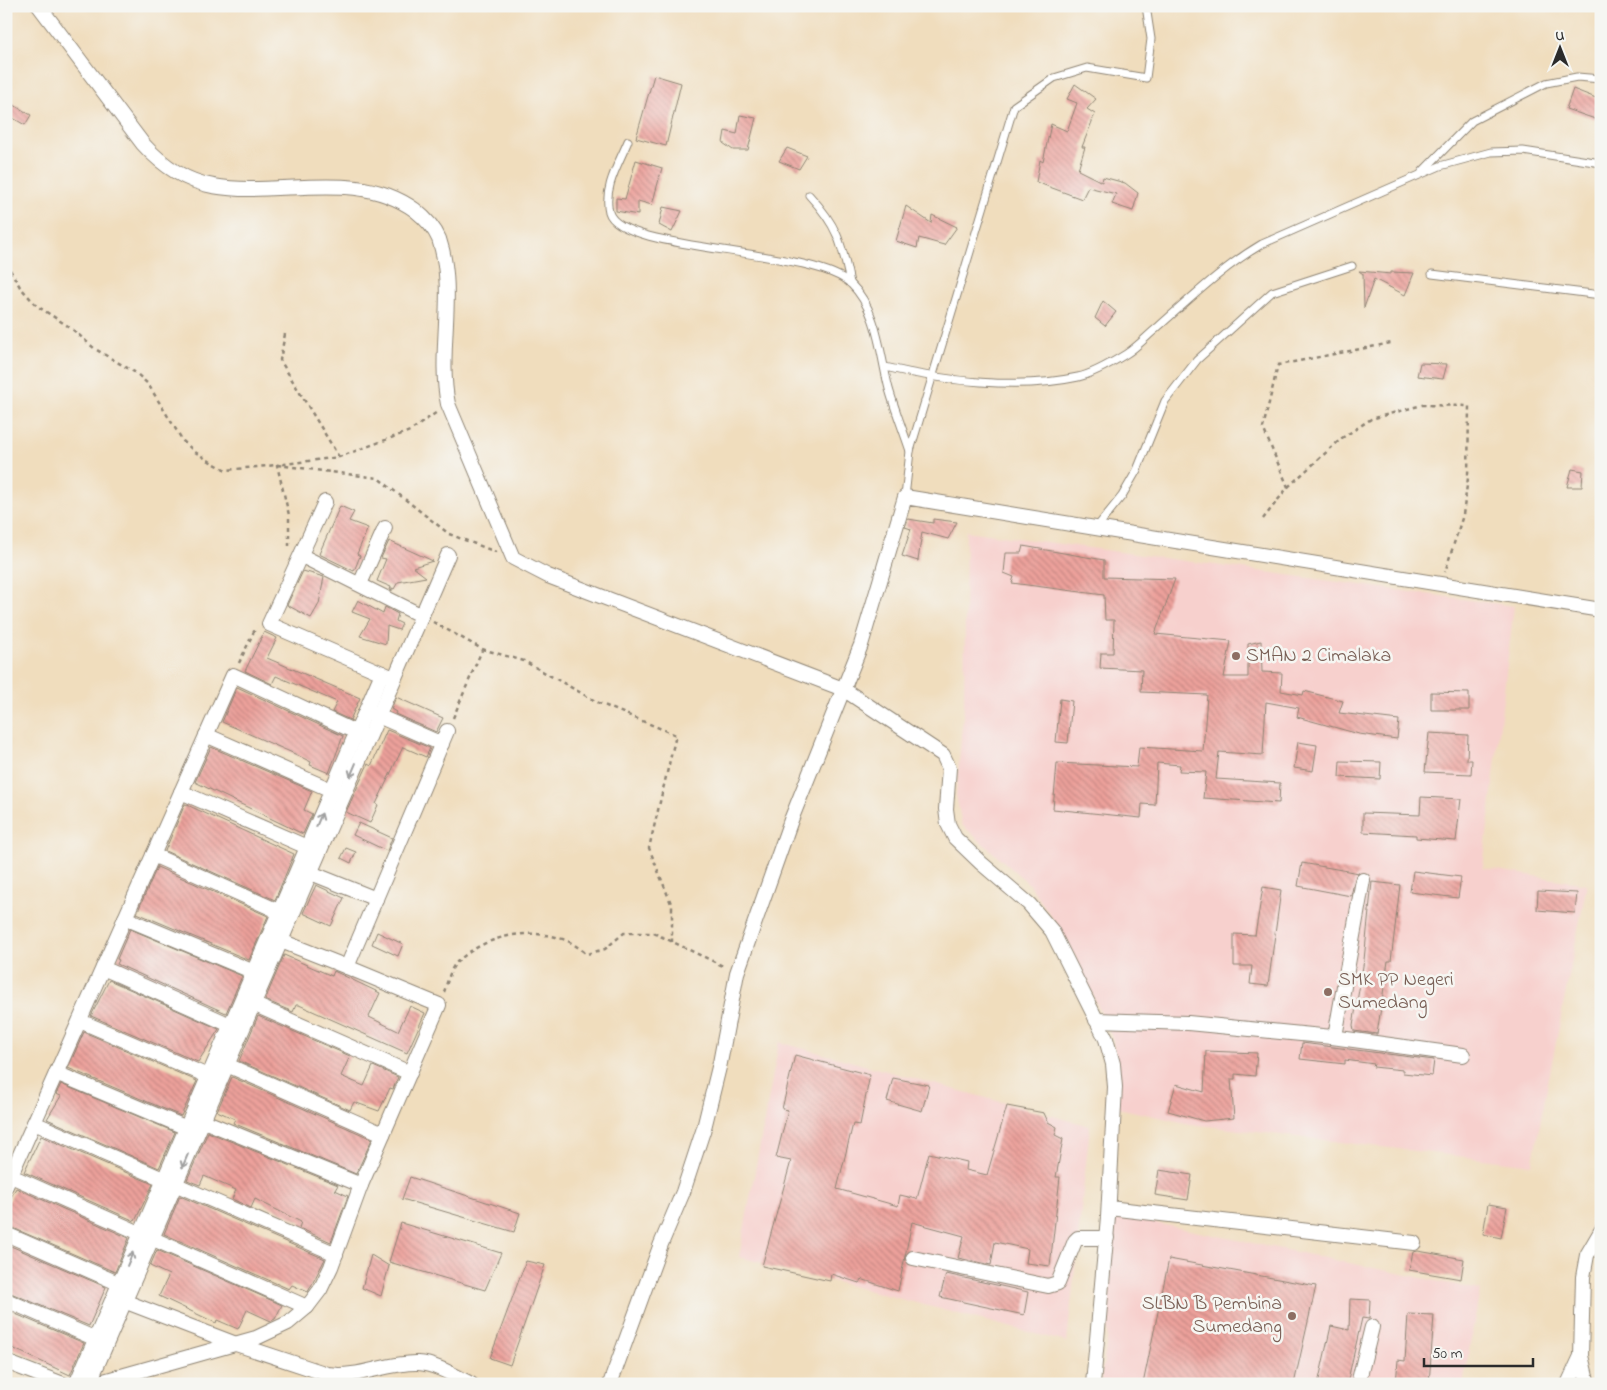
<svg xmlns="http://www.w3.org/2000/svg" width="1607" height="1390" font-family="'Indie Flower',sans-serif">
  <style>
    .built { fill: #f7d0cd }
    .building { fill: url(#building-back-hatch) }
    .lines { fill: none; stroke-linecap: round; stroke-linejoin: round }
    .lane-casing { stroke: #8e8474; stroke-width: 9 }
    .street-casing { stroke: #8e8474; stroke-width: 16 }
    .path { stroke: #8e8474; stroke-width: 2.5; stroke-dasharray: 4 4; stroke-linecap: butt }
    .lane { stroke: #fff; stroke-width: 7 }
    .street { stroke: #fff; stroke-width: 14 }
    .oneway { stroke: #a0a0a0 }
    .education-dot { fill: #8d6e63; stroke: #f6f6f2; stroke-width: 2 }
    .labels { text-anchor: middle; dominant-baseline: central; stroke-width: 5; stroke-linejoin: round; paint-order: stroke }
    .education-label { font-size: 20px; fill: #785e54; stroke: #f6f6f2; text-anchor: start }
  </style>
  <defs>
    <pattern id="building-back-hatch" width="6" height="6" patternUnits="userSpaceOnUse" patternTransform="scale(1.25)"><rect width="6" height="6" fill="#eda19b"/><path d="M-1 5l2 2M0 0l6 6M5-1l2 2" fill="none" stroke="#c0837f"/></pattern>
  </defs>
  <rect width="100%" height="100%" fill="#f6f6f2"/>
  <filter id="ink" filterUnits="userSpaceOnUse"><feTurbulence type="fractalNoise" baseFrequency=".02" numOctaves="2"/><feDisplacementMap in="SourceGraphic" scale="10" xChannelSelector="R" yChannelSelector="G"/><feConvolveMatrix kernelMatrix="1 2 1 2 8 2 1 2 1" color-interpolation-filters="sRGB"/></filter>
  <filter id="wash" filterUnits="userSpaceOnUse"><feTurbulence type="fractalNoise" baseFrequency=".0096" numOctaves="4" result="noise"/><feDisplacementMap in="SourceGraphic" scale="20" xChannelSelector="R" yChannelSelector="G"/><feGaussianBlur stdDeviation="1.12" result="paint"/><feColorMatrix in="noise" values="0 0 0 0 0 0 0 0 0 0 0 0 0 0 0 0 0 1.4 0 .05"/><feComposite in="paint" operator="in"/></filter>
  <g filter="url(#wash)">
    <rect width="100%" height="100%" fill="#f0ddbd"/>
    <!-- built -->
    <g class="built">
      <path d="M966 531 1514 606 1483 868 1587 884 1532 1165 1190 1124 1118 1108 1113 1040 1070 945 1029 884 962 825 956 795 964 706Z"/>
      <path d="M779 1042 1090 1126 1067 1342 739 1257Z"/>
      <path d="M1112 1214 1480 1290 1463 1384H1100L1107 1341Z"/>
    </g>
    <g id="blocks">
      <!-- building -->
      <g class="building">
        <path d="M654 75 681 83 666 146 636 138Z"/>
        <path d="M1075 84 1096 99 1087 109 1095 114 1082 147H1085L1078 170 1102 182 1103 177 1125 183 1138 193 1133 211 1112 204 1116 194 1088 187 1082 199 1036 182 1040 160 1043 162 1051 124 1067 131 1077 103 1067 99Z"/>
        <path d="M1573 89 1601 100V121L1566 109Z"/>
        <path d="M12 104 31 115 25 125 6 114Z"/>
        <path d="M740 115 756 118 748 150H733L723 143 725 131 737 134Z"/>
        <path d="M787 148 807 156 799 169 779 161Z"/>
        <path d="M636 160 662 168 652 205 638 201V215L616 211V198L625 199Z"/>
        <path d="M906 206 931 223 932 215 957 227 944 245 919 238 917 248 896 241Z"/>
        <path d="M663 207 682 211 672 232 659 225Z"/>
        <path d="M1359 271 1391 274V272L1414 273 1405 295 1374 279 1364 308 1363 274Z"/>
        <path d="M1103 301 1116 312 1105 326 1095 318Z"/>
        <path d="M1420 363 1447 364 1443 379 1417 376Z"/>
        <path d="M1572 469 1583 471 1582 487H1567Z"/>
        <path d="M340 506 354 512 349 521 368 528 357 554 360 556 354 571 319 554Z"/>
        <path d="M908 519 933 523V519L957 522 948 539 922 532 918 561 902 556 911 529 905 527Z"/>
        <path d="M389 541 433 561 413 567 426 577 398 582 394 589 392 588V591L390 590 391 587 377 581 386 559 381 558Z"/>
        <path d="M1023 546 1104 560V577L1175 579 1155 634 1231 641 1224 677H1248V644L1261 641 1262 672 1282 673 1281 691 1303 695 1304 691 1343 701 1339 713 1399 720 1397 739 1359 734 1297 717 1299 708 1266 702 1263 755 1219 752 1216 779 1280 783 1279 803 1203 798 1206 772 1179 771 1180 765 1157 763 1155 805 1142 804 1141 818 1053 809 1057 763 1137 767 1139 747 1203 751 1207 695 1141 692 1142 670 1100 668 1101 653H1113L1114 620H1105L1104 595 1012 583 1014 577 1004 573 1006 553H1021Z"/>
        <path d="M303 571 324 577 319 604 311 618 287 605Z"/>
        <path d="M358 600 383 614 385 607 398 614 396 621 402 624 399 630 387 626 386 644 360 636 370 619 352 612Z"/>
        <path d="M264 632 277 638 267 658 360 698 350 720 332 712 337 702 276 676 272 684 245 671Z"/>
        <path d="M237 687 343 736 329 773 310 765 311 762 295 754 222 722Z"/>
        <path d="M1431 692 1469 693V710H1431Z"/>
        <path d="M396 697 443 718 436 732 395 714 396 712 391 709Z"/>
        <path d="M1060 699 1072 701 1068 743 1056 742Z"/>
        <path d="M387 730 430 748 426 757 403 747 376 804 378 805 370 823 346 812 368 764 371 766Z"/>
        <path d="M1429 733 1468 735 1467 760H1472L1471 774 1425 772Z"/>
        <path d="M1298 742 1317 745 1313 771 1294 768Z"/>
        <path d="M211 747 312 791 304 810 312 814 303 834 195 782Z"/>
        <path d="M1340 761 1381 762 1380 779 1339 777Z"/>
        <path d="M1421 797 1461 799 1456 841 1416 838V835L1363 832V813L1420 815Z"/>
        <path d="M185 804 294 854 275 900 165 851Z"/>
        <path d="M359 823 392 838 387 851 353 835Z"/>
        <path d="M346 848 356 852 351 863 341 858Z"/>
        <path d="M1302 863 1359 873 1355 878 1351 896 1298 886Z"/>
        <path d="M157 867 268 916 249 960 137 913Z"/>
        <path d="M1413 871 1461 877 1458 898 1410 892Z"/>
        <path d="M1372 882 1400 885 1391 961H1388L1377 1034 1354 1031 1353 1025 1364 960Z"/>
        <path d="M316 885 344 898 331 926 303 913Z"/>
        <path d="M1263 887 1281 890 1268 986 1250 984 1252 966H1234V934L1255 935Z"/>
        <path d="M1538 891 1577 893 1575 913 1537 910Z"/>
        <path d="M130 929 242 976 226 1013 117 964 119 960 117 959Z"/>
        <path d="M377 932 403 944 398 956 372 944Z"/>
        <path d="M284 955 332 976 334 971 336 972 380 993 369 1017 398 1031 410 1006 425 1013 407 1053 299 1005H296L293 1012 265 1000Z"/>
        <path d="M109 980 219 1029 198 1062 91 1016Z"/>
        <path d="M258 1016 350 1056 341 1076 364 1086 373 1066 398 1077 393 1089 390 1088 379 1111 354 1102 350 1110 239 1061Z"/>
        <path d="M84 1032 197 1081 181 1116 68 1068Z"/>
        <path d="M1302 1043 1434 1060 1432 1076 1403 1073V1070L1373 1067 1374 1064 1345 1060V1064L1300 1059Z"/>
        <path d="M1206 1051 1257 1053 1255 1076 1235 1074V1079H1231L1234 1118 1204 1121 1168 1111 1176 1084 1204 1092Z"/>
        <path d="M795 1055 870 1075 860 1125 853 1124 837 1189 898 1206 900 1195 917 1199 929 1153 967 1162 966 1170 987 1175 1007 1106 1044 1113 1048 1122 1057 1127 1055 1135 1063 1139 1056 1177H1060L1050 1266 1026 1263 1028 1249 995 1242 991 1265 958 1258 964 1236 912 1222 898 1291 861 1279 859 1283 831 1274 830 1281 762 1266 791 1161 776 1158 788 1110 782 1109Z"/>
        <path d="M232 1077 372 1139 356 1174 233 1123 235 1119 217 1111Z"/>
        <path d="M893 1078 929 1085 922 1111 887 1101Z"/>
        <path d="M61 1084 175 1132 159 1168 47 1119 61 1096 56 1094Z"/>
        <path d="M208 1132 338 1185 335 1190 348 1196 331 1242 299 1228 301 1222 255 1199 251 1208 232 1199 236 1190 204 1176 200 1185 187 1180Z"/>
        <path d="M41 1136 153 1184 135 1221 24 1172Z"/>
        <path d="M1159 1170 1192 1175 1188 1200 1155 1195Z"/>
        <path d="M410 1177 520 1213 514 1232 402 1199Z"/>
        <path d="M16 1188 129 1238 115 1272 6 1225V1200L9 1201Z"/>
        <path d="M180 1196 325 1259 309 1290 308 1292 292 1285 289 1289 164 1234Z"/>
        <path d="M1488 1204 1507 1207 1501 1238 1483 1234Z"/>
        <path d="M401 1223 501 1253 485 1290 389 1262Z"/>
        <path d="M6 1244 106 1287 89 1326 6 1291Z"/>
        <path d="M157 1250 282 1305 275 1319 271 1321 247 1310 238 1329 217 1320 216 1323 159 1296 169 1275 150 1266Z"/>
        <path d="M1418 1251 1464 1259 1461 1279 1409 1270 1413 1252Z"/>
        <path d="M371 1255 389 1266 381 1296 362 1288Z"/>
        <path d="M1169 1259 1316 1286 1294 1384H1143Z"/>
        <path d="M526 1261 545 1265 510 1365 490 1358Z"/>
        <path d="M946 1274 1028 1292 1024 1315 940 1297Z"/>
        <path d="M1350 1299 1370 1300 1369 1319 1362 1318 1347 1384H1318L1331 1326 1349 1330Z"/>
        <path d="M6 1310 84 1343 70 1375 6 1345Z"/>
        <path d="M1408 1314 1434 1315 1429 1384H1396L1398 1360 1405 1361Z"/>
      </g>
    </g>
  </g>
  <g filter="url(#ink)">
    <use href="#blocks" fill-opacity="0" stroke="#8e8474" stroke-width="1"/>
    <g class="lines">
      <!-- lane casing -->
      <g class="lane-casing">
        <g id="lane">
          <path d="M628 141C619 163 603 188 609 212 620 253 813 247 851 284 878 310 880 355 889 389 895 410 903 430 910 451"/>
          <path d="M1422 172 1472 121 1546 83 1577 77 1601 79"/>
          <path d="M809 195C837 225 842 243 850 283"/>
          <path d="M1432 274 1601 295"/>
          <path d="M885 367C943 381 1019 390 1078 377 1093 374 1113 362 1126 354 1137 347 1147 336 1158 327 1192 297 1223 267 1262 244L1440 166 1491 152 1523 151 1601 163"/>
          <path d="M905 497 910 451 1014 106 1054 78 1087 68 1146 78 1151 39 1146 6"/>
          <path d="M1097 527 1122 496 1137 470 1165 401 1197 360 1272 292 1352 266"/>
        </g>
      </g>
      <!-- street casing -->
      <g class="street-casing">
        <g id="street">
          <path d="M39 6 143 144C162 165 184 181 213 186 279 198 356 167 415 210 425 218 434 227 439 239 457 292 437 350 448 404L513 558 548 576 843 689 943 755 949 768 946 809 948 824 955 838 981 863 1029 904 1052 931 1106 1039 1113 1064 1115 1087 1108 1217 1093 1384"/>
          <path d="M325 502 269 624 389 676"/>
          <path d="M302 556 422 616"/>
          <path d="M360 584 385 528"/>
          <path d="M369 712 442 744"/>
          <path d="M206 735 338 793"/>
          <path d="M181 792 316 851"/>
          <path d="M153 855 287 915"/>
          <path d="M301 869 376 899"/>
          <path d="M125 918 261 975"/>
          <path d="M271 937 347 967"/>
          <path d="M103 968 237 1028"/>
          <path d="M246 1001 410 1073"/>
          <path d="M1096 1020 1188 1023 1332 1037 1336 1031 1363 880"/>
          <path d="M80 1021 217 1080"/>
          <path d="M1332 1037 1463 1055"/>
          <path d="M218 1061 383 1134"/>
          <path d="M56 1073 194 1131"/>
          <path d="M194 1117 361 1185"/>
          <path d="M34 1123 336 1254"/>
          <path d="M11 1176 307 1307"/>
          <path d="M6 1186 233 675 364 736"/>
          <path d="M1109 1208 1414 1243"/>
          <path d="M6 1234 127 1287"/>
          <path d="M913 1258 1048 1286 1058 1283 1075 1241 1078 1238H1107"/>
          <path d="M116 1298 236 1344 327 1374C358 1379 387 1362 418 1363 436 1364 455 1376 471 1384"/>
          <path d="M6 1300 103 1342"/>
          <path d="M6 1362 63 1384"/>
          <path d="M76 1384 382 673"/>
          <path d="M89 1384 448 555"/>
          <path d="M93 1384 256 1338 288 1323 307 1307 320 1290 331 1267 361 1185 439 1005 347 967 447 731"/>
          <path d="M610 1384 661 1244 683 1192 704 1128 720 1063 737 973 791 820 861 645 905 497 1601 610"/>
          <path d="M1358 1384 1372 1327"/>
          <path d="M1568 1384 1581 1356"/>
          <path d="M1588 1384 1581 1356 1583 1277 1587 1255 1601 1231"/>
        </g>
      </g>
      <!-- path -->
      <g class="path">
        <path d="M6 263 20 287 37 306 71 328 95 349 136 373 148 384 183 441 195 452 211 462 226 470 277 465 378 478 449 534 496 552"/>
        <path d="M285 334 280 360 339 457"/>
        <path d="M1288 487 1342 438 1371 419 1422 405 1469 406 1468 478 1463 515 1445 572"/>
        <path d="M1263 519 1288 487 1263 428 1278 365 1391 343"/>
        <path d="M289 546V515L277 465 339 457 410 431 437 412"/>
        <path d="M433 622 482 649 524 661 599 703 676 735 649 848 672 906V942"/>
        <path d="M239 663 256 627"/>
        <path d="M453 718 482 650"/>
        <path d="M444 992C447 984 450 969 456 963 485 935 530 926 568 941 574 944 581 950 587 954L605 949 624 933H654L725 967"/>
      </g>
      <!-- lane -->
      <use href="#lane" class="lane"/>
      <!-- street -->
      <use href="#street" class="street"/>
    </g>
    <!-- one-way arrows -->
    <defs><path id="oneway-shaft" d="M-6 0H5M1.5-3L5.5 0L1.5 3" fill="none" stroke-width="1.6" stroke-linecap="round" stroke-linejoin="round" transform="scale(1.25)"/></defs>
    <g class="oneway">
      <use href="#oneway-shaft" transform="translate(353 770) rotate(113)"/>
      <use href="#oneway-shaft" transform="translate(319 820) rotate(-67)"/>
      <use href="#oneway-shaft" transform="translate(185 1161) rotate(113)"/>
      <use href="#oneway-shaft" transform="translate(130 1259) rotate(-67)"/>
    </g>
  </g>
  <!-- markers -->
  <g class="education-dot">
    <circle cx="1236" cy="656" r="5"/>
    <circle cx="1328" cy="992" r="5"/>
    <circle cx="1292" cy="1316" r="5"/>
  </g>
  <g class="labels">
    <!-- education labels -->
    <g class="education-label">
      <text x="1246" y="656">SMAN 2 Cimalaka</text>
      <text x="1338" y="980">SMK PP Negeri<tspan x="1338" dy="23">Sumedang</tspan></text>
      <text x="1282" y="1304" text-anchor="end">SLBN B Pembina<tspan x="1282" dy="23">Sumedang</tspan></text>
    </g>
  </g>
  <!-- margin -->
  <rect width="1607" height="1390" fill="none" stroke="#f6f6f2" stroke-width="25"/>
  <!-- north arrow -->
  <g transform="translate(1560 48)" stroke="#f6f6f2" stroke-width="4" paint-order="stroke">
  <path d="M0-4L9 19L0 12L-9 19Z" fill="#2b2b2b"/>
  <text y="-8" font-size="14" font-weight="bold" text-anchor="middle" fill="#2b2b2b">U</text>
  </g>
  <!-- scale -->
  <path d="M1424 1358v8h109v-8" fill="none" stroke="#2b2b2b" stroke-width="2.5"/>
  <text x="1432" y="1358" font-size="15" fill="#2b2b2b" stroke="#f6f6f2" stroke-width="4" paint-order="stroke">50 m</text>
</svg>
